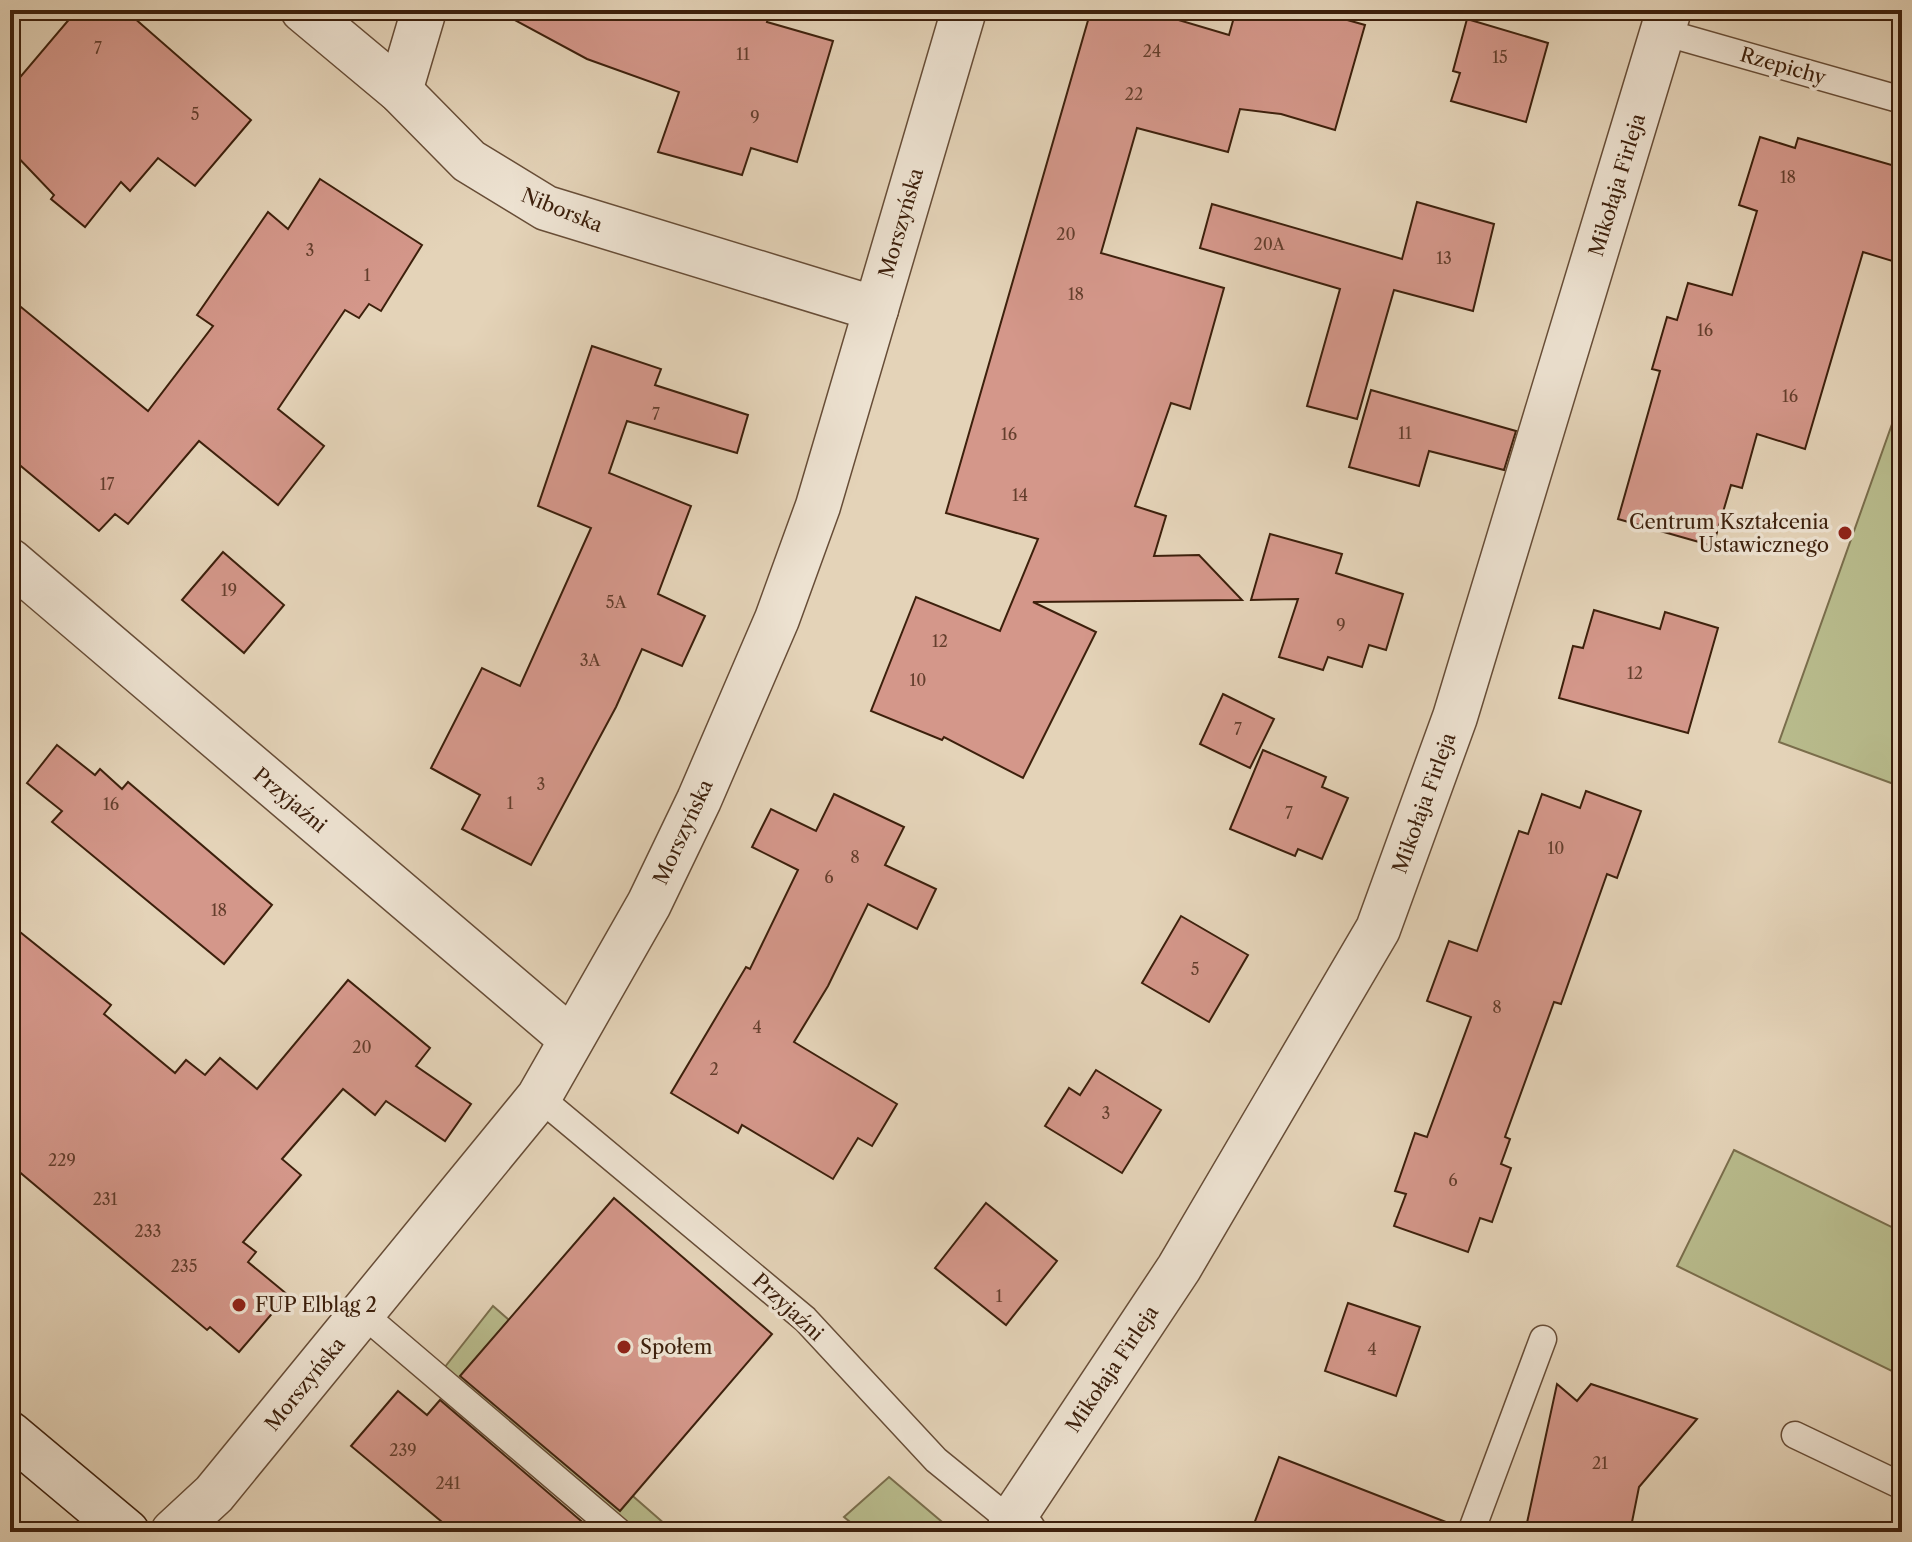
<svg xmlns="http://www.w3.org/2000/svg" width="1912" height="1542" font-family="'Libre Caslon Text',serif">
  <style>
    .green { fill: #b8bb8c; stroke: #7a6e4c; stroke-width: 2 }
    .building { fill: #d4978a; stroke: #3d200c; stroke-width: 2 }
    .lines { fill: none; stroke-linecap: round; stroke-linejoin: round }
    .service-casing { stroke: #674d37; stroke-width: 29 }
    .minor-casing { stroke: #674d37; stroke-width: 47 }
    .secondary-casing { stroke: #3d200c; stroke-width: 47 }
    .service { stroke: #ede2d1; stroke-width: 26 }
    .minor { stroke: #ede2d1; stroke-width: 44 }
    .secondary { stroke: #ede2d1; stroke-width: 44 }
    .poi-dot { fill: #8f2418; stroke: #ede2d1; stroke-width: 3 }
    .labels { text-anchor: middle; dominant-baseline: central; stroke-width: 7; stroke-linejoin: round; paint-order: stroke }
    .number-label { font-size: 16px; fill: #633e2c }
    .street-label { font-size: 20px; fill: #3d200c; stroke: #ede2d1 }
    .poi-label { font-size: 20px; fill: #3d200c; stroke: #ede2d1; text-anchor: start }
  </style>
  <rect width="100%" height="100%" fill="#e4d3b8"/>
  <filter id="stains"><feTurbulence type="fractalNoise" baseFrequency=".0025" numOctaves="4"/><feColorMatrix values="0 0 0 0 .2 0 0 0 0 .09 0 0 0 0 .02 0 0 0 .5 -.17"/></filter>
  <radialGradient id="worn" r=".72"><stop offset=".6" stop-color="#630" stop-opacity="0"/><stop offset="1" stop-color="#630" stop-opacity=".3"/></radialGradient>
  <!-- green -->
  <g class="green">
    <path d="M1902 396V787L1779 742Z"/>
    <path d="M1734 1150 1902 1232V1376L1677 1266Z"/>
    <path d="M493 1306 509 1320 476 1359 674 1532H619L437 1377Z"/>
    <path d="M889 1477 954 1532H843L850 1522 844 1517Z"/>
  </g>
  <!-- building -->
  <g class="building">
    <path d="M77 10H125L251 120 195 186 158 158 130 191 121 182 85 227 51 199 54 195 10 149V89Z"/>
    <path d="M496 10H771L767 22 833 41 797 162 751 148 742 175 658 152 679 92 587 59Z"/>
    <path d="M1091 10H1145L1229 35 1236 10H1312L1365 25 1335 130 1281 114 1240 109 1228 152 1137 128 1101 253 1224 288 1190 409 1171 403 1135 506 1166 516 1154 556 1199 555 1242 600 1033 602 1096 632 1023 778 944 737 942 740 871 711 916 597 1000 631 1038 539 946 513Z"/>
    <path d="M1467 19 1548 43 1526 122 1451 101 1460 73 1453 71Z"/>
    <path d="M1760 137 1795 148 1798 138 1902 168V264L1863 252 1805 449 1757 434 1742 488 1731 485 1713 546 1618 519 1660 371 1652 369 1667 317 1677 320 1688 283 1732 295 1757 211 1739 205Z"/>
    <path d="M320 179 422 245 381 311 369 304 359 318 345 310 278 409 324 446 278 505 199 441 128 524 115 514 99 531 10 457V298L148 411 213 326 197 315 268 212 288 229Z"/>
    <path d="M1417 202 1494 224 1473 311 1394 290 1357 419 1307 406 1340 289 1200 248 1212 204 1402 259Z"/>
    <path d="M592 346 661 369 655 385 748 415 737 453 627 421 609 473 691 506 658 594 705 616 682 666 642 649 616 707 531 865 462 829 480 795 431 768 482 668 520 686 591 528 538 506Z"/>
    <path d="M1371 390 1516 431 1504 470 1429 451 1419 486 1349 467Z"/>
    <path d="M1270 534 1342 554 1336 573 1403 594 1386 650 1369 645 1362 667 1328 657 1323 670 1279 657 1298 599 1251 600Z"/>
    <path d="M223 552 284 605 244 653 182 600Z"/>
    <path d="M1594 610 1660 629 1665 612 1718 628 1688 733 1559 698 1573 646 1583 648Z"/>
    <path d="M1223 694 1274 719 1250 768 1200 744Z"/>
    <path d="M57 745 95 775 100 769 122 789 128 782 272 905 224 964 52 822 62 811 27 783Z"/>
    <path d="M1263 750 1326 777 1322 787 1348 798 1322 859 1298 849 1295 856 1230 829Z"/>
    <path d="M1586 791 1641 811 1617 878 1607 874 1561 1004 1554 1002 1505 1137 1510 1139 1501 1164 1511 1168 1492 1222 1480 1218 1468 1252 1394 1226 1406 1194 1395 1191 1415 1133 1427 1137 1471 1017 1427 1001 1449 941 1477 951 1519 831 1528 834 1542 794 1580 808Z"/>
    <path d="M834 794 904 827 885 865 936 889 917 929 868 904 828 986 794 1042 897 1104 872 1146 858 1138 833 1179 742 1125 738 1133 671 1093 746 967 750 969 798 870 752 847 771 809 816 831Z"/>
    <path d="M1181 916 1248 955 1209 1022 1142 983Z"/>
    <path d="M10 924 111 1005 104 1014 175 1073 186 1060 205 1075 220 1058 257 1089 348 980 430 1048 416 1066 471 1104 445 1141 386 1101 375 1115 343 1089 282 1159 301 1175 243 1242 256 1252 248 1262 288 1295 239 1352 210 1327 207 1330 10 1164Z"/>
    <path d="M1096 1070 1161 1110 1122 1173 1045 1126 1069 1088 1080 1095Z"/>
    <path d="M614 1198 772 1334 620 1511 460 1376Z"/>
    <path d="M986 1203 1057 1261 1006 1325 935 1268Z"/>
    <path d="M1348 1303 1420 1327 1396 1396 1325 1371Z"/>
    <path d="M1557 1384 1577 1401 1591 1384 1697 1419 1639 1487 1630 1532H1525Z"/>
    <path d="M398 1391 427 1415 440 1400 594 1532H454L351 1446Z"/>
    <path d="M1279 1457 1456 1526 1455 1532H1251Z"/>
  </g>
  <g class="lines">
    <!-- service casing -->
    <g class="service-casing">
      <g id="service">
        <path d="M1663 32 1902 100"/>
        <path d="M539 1097 805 1319 936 1460 1011 1521"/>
        <path d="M363 1314 619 1532"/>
        <path d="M1795 1435 1902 1486"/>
        <path d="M1471 1532 1543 1339"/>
      </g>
    </g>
    <!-- minor casing -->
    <g class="minor-casing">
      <g id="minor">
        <path d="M303 10 400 91 469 161 546 208 876 309"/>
        <path d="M400 91 424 10"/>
        <path d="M10 561 570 1038"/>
        <path d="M173 1532 214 1494 539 1097 649 904 699 800 777 619 818 506 964 10"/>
        <path d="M1024 1532 1011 1521 1179 1268 1378 929 1455 717 1669 10"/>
      </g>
    </g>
    <!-- secondary casing -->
    <g class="secondary-casing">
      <path id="secondary" d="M10 1434 127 1532"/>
    </g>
    <!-- service -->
    <use href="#service" class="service"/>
    <!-- minor -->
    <use href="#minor" class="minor"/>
    <!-- secondary -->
    <use href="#secondary" class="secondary"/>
  </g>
  <!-- markers -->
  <g class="poi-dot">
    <circle cx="1845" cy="533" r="8"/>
    <circle cx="239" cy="1305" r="8"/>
    <circle cx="624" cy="1347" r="8"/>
  </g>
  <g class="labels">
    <!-- number labels -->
    <g class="number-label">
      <text x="98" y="48">7</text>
      <text x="1152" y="51">24</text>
      <text x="743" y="54">11</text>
      <text x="1500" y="57">15</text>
      <text x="1134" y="94">22</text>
      <text x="195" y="114">5</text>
      <text x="755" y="117">9</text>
      <text x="1788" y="177">18</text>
      <text x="1066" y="234">20</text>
      <text x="1269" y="244">20A</text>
      <text x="310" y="250">3</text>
      <text x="1444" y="258">13</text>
      <text x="367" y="275">1</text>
      <text x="1076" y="294">18</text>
      <text x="1705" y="330">16</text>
      <text x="1790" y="396">16</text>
      <text x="656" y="414">7</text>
      <text x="1405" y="433">11</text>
      <text x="1009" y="434">16</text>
      <text x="107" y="484">17</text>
      <text x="1020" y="495">14</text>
      <text x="229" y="590">19</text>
      <text x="616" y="602">5A</text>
      <text x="1341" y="625">9</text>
      <text x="940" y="641">12</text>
      <text x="590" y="660">3A</text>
      <text x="1635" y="673">12</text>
      <text x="918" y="680">10</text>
      <text x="1238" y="729">7</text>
      <text x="541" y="784">3</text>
      <text x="510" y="803">1</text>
      <text x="111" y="804">16</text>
      <text x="1289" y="813">7</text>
      <text x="1556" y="848">10</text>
      <text x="855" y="857">8</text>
      <text x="829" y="877">6</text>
      <text x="219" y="910">18</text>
      <text x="1195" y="969">5</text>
      <text x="1497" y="1007">8</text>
      <text x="757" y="1027">4</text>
      <text x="362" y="1047">20</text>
      <text x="714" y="1069">2</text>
      <text x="1106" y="1113">3</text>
      <text x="62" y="1160">229</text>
      <text x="1453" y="1180">6</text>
      <text x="105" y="1199">231</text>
      <text x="148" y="1231">233</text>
      <text x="184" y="1266">235</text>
      <text x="999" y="1296">1</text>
      <text x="1372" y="1349">4</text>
      <text x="403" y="1450">239</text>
      <text x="1600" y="1463">21</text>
      <text x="448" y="1483">241</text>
    </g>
    <!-- street labels -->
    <g class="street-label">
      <text transform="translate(1783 66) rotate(16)">Rzepichy</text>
      <text transform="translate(1617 185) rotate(-73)">Mikołaja Firleja</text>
      <text transform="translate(562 210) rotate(22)">Niborska</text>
      <text transform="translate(901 223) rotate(-74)">Morszyńska</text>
      <text transform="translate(290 800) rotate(40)">Przyjaźni</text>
      <text transform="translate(1424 803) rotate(-70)">Mikołaja Firleja</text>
      <text transform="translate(683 832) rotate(-65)">Morszyńska</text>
      <text transform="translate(788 1307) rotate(43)">Przyjaźni</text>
      <text transform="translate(1112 1369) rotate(-56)">Mikołaja Firleja</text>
      <text transform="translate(305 1384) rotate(-51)">Morszyńska</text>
    </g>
    <!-- poi labels -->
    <g class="poi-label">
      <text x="1829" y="522" text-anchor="end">Centrum Kształcenia<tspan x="1829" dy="23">Ustawicznego</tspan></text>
      <text x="255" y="1305">FUP Elbląg 2</text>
      <text x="640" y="1347">Społem</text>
    </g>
  </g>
  <!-- margin -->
  <rect width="1912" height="1542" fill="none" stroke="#e4d3b8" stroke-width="40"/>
  <rect x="12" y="12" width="1888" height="1518" fill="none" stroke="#3d200c" stroke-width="4"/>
  <rect x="20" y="20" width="1872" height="1502" fill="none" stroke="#3d200c" stroke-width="2"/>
  <rect width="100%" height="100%" filter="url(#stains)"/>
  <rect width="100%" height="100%" fill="url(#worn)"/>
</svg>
